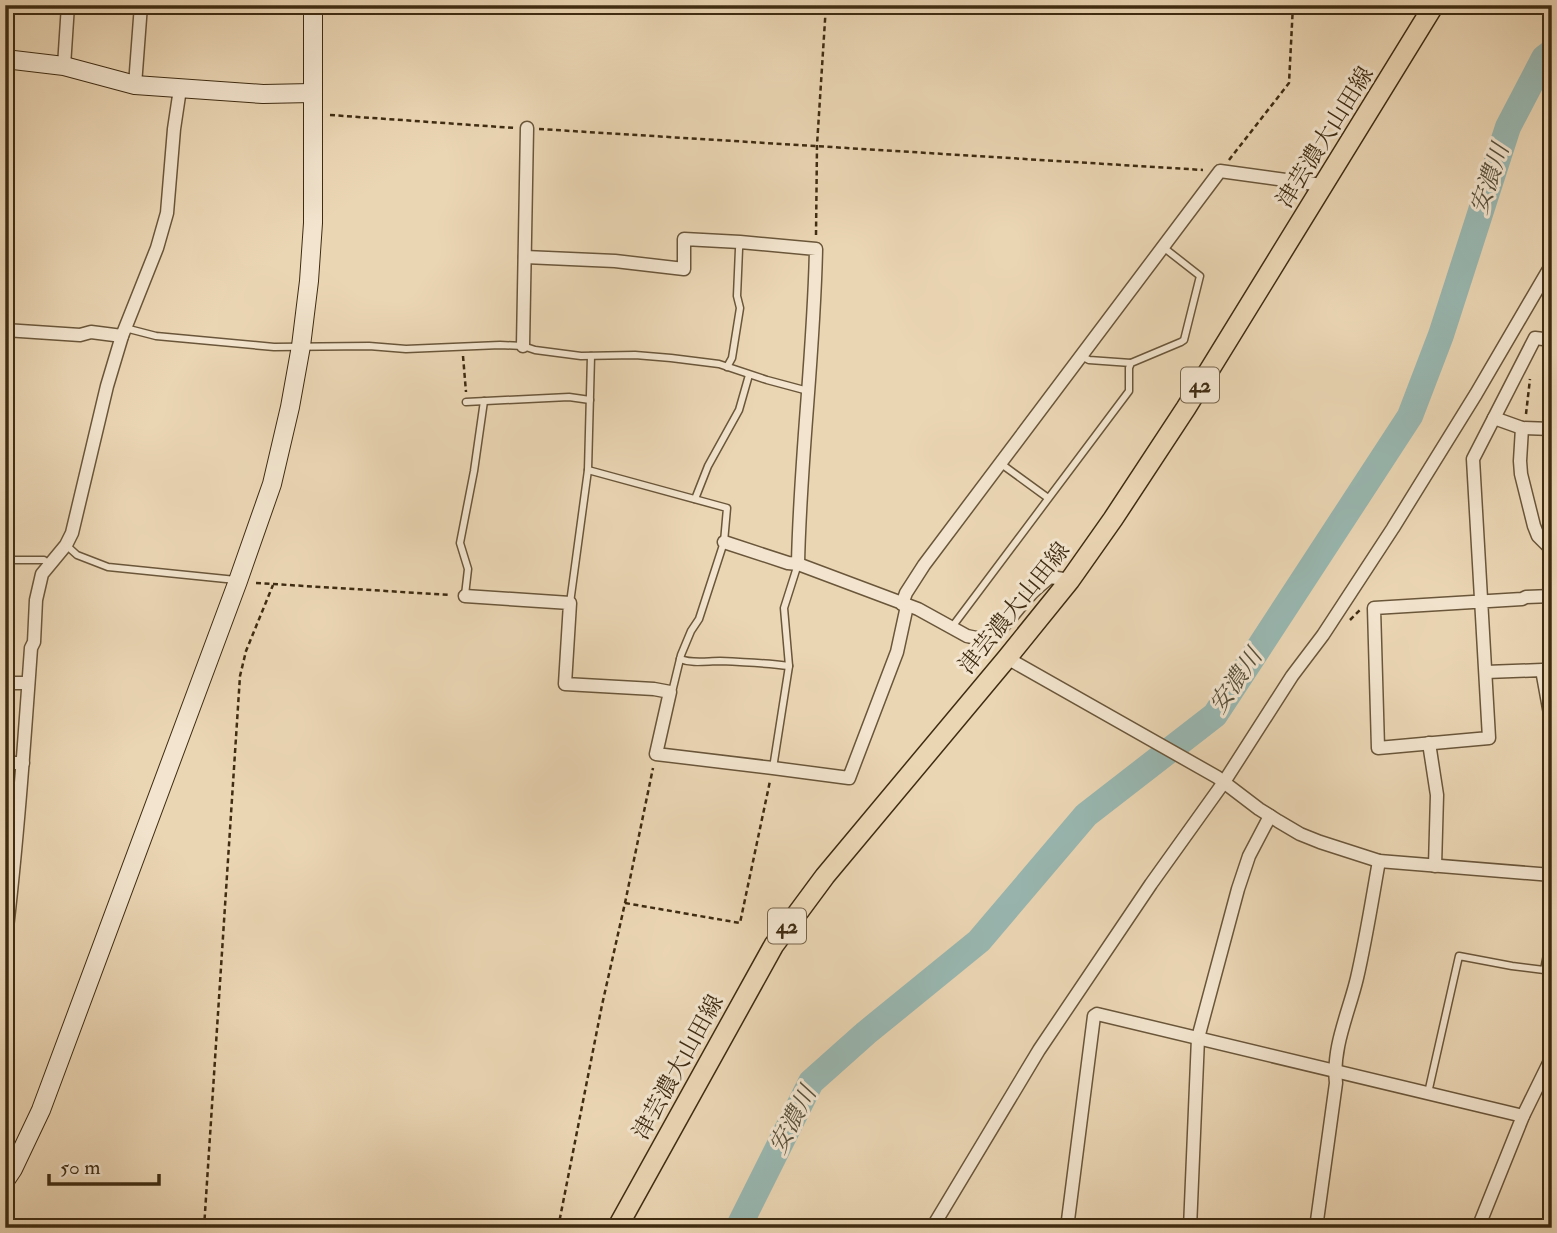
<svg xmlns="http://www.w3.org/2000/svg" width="1557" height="1233" font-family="'IM FELL Double Pica','Noto Serif JP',serif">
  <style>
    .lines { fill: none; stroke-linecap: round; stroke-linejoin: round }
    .river { stroke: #99b8b2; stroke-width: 26 }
    .lane-casing { stroke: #6a563a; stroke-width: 9 }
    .street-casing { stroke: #6a563a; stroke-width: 15 }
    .secondary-casing { stroke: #3f2c12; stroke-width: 20 }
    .primary-casing { stroke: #3f2c12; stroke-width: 22 }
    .path { stroke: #3f2c12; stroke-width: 2.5; stroke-dasharray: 5 3.5; stroke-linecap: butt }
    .lane { stroke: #f2e4ce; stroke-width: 6 }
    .street { stroke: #f2e4ce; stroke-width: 12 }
    .secondary { stroke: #f2e4ce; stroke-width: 18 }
    .primary { stroke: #ebd6b4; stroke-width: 19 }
    .labels { text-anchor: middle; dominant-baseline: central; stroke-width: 6; stroke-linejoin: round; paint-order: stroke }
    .shield { fill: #f2e4ce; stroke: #75634a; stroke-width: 2 }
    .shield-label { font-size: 21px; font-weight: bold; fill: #3f2c12 }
    .street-label { font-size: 23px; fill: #3f2c12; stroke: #f2e4ce }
    .water-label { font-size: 24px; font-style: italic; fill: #564f3a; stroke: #f2e4ce }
  </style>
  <rect width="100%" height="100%" fill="#ebd6b4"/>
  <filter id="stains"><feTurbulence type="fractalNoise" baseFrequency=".00286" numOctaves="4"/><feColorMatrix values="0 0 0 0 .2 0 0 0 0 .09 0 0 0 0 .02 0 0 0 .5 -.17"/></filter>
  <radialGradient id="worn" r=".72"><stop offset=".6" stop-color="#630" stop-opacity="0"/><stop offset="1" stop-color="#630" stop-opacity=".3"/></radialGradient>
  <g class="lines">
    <!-- river -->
    <path class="river" d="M738 1228 811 1082 866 1033 979 941 1086 815 1215 715 1410 416 1441 335 1508 127 1544 58 1552 52"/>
    <!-- lane casing -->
    <g class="lane-casing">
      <g id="lane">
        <path d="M125 328 156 336 274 347 369 346 406 349 500 345 523 346 535 350 581 356 635 355 671 358 719 364 767 380 808 391"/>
        <path d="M1081 356 1089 360 1131 363"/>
        <path d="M727 367 732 358 740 308 737 296 739 249 741 242"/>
        <path d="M466 402 569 397 590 400"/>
        <path d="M1000 463 1048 498"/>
        <path d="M588 470 727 508 724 542 699 619 691 631 681 655 673 688 670 692"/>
        <path d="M695 499 708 466 739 410 749 375"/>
        <path d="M66 545 77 555 108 567 236 580"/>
        <path d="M5 560H44L50 565"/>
        <path d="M465 595 468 569 460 543 474 471 484 401"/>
        <path d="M570 603 588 470 591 356"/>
        <path d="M952 627 1129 391V368L1131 363 1181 342 1184 340 1200 276 1163 247"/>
        <path d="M680 659C692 664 707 661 720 661 743 662 766 663 789 666"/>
        <path d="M773 768 789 666 784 608 798 564"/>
        <path d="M1544 970 1552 930"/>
        <path d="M1428 1093 1459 956 1512 966 1552 971"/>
      </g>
    </g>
    <!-- street casing -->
    <g class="street-casing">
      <g id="street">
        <path d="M64 66 68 5"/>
        <path d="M135 85 141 5"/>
        <path d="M525 257 615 261 684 269V239L740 242 816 249C814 354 800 459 798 564"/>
        <path d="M5 330 80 335 91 332 122 336"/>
        <path d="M1552 340 1535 338 1473 459 1489 738 1378 748 1374 608 1522 599 1526 597 1552 596"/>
        <path d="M523 346 527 128"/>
        <path d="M1494 418 1522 428 1552 429"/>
        <path d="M1522 428 1520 461 1521 474 1534 526 1538 536 1552 550"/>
        <path d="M724 542 788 563 798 564 918 609 967 636C972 637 978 639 984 638 1002 634 1017 608 1029 596 1035 589 1043 583 1050 577L1070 580"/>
        <path d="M465 596 570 603 565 684 654 689 670 692 656 754 773 768 849 778 897 652 907 606"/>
        <path d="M902 604 906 593 924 565 1220 171 1322 185"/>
        <path d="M1007 658 1217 777 1259 809 1278 821 1300 834 1320 842 1379 861 1552 875"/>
        <path d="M1486 672 1542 670 1552 725"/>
        <path d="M5 683H28"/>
        <path d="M1429 743 1437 795 1435 866"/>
        <path d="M5 763H23"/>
        <path d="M5 945C17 846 24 747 31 648L34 642 36 600 42 574 66 545 72 533 107 386 122 336 157 248 167 213 174 129 180 89"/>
        <path d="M932 1228 1039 1050 1151 884 1224 782 1292 676 1323 635 1393 528 1476 394 1552 264"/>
        <path d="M1067 1228 1094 1016 1097 1014 1523 1116"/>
        <path d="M1190 1228 1198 1038 1238 889 1249 856 1270 816"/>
        <path d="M1316 1228 1336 1083C1332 1047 1349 1012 1357 978 1366 939 1372 900 1379 861"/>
        <path d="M1478 1228 1523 1116 1549 1063 1552 1062"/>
      </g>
    </g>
    <!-- secondary casing -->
    <g class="secondary-casing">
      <g id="secondary">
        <path d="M5 59 64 66 135 85 263 94 312 93"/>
        <path d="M5 1181 13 1169 41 1110 238 581 272 484 290 407 301 346 309 281 313 223V5"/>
      </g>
    </g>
    <!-- primary casing -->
    <g class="primary-casing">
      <path id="primary" d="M617 1228 774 945 825 876 1007 658 1070 580 1113 519 1186 408 1434 5"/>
    </g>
    <!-- path -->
    <g class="path">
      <path d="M330 115 515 128"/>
      <path d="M539 129 1203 170"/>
      <path d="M1229 160 1289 83 1293 5"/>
      <path d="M816 235 817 145 826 5"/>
      <path d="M463 356 466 392"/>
      <path d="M1526 414 1530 379"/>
      <path d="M256 583 451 595"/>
      <path d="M1350 620 1360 610"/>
      <path d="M625 903 740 923 770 781"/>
      <path d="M204 1228 240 676 246 651 273 585"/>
      <path d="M558 1228 602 1005 625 903 653 768"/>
    </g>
    <!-- lane -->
    <use href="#lane" class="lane"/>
    <!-- street -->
    <use href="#street" class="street"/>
    <!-- secondary -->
    <use href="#secondary" class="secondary"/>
    <!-- primary -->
    <use href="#primary" class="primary"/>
  </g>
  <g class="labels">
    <!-- shield labels -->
    <g class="shield">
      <rect x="1181" y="367.5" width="38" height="35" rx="5"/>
      <rect x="768" y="908.5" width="38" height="35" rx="5"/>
    </g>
    <g class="shield-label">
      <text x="1200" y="385">42</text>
      <text x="787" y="926">42</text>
    </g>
    <!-- street labels -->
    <g class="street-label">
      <text transform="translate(1325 137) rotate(-58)">津芸濃大山田線</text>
      <text transform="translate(1014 608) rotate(-51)">津芸濃大山田線</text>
      <text transform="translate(678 1067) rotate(-61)">津芸濃大山田線</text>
    </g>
    <!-- water labels -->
    <g class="water-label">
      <text transform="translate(1490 179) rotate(-71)">安濃川</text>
      <text transform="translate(1236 681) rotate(-55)">安濃川</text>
      <text transform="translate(793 1120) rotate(-62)">安濃川</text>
    </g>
  </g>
  <!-- margin -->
  <rect width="1557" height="1233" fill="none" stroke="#ebd6b4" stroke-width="28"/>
  <rect x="7" y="7" width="1543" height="1219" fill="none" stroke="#3f2c12" stroke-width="3.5"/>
  <rect x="14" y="14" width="1529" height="1205" fill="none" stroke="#3f2c12" stroke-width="2"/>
  <!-- scale -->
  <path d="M49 1174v10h110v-10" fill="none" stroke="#3f2c12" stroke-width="3.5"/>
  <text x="60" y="1174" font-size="21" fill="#3f2c12" stroke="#f2e4ce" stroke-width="5" paint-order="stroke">50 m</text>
  <rect width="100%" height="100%" filter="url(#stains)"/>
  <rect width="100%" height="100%" fill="url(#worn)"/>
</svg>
